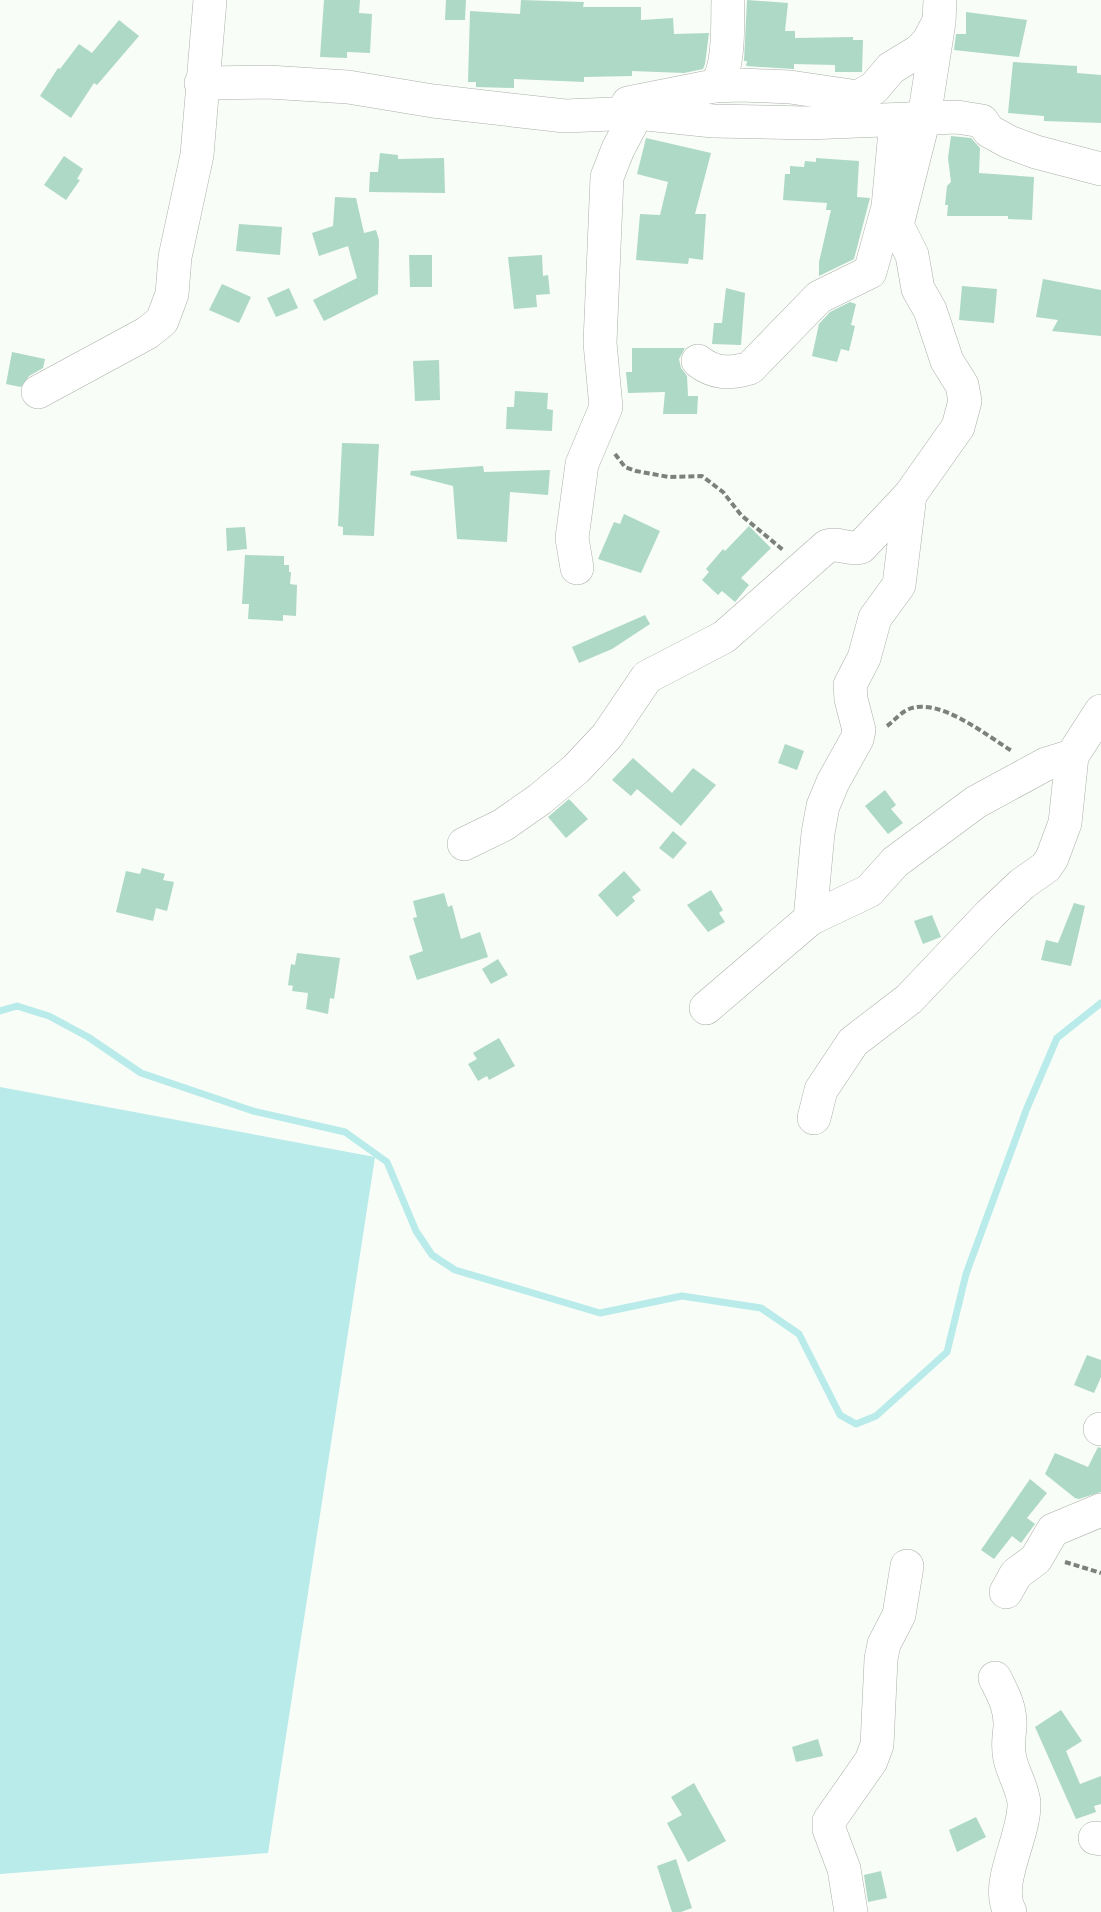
<svg xmlns="http://www.w3.org/2000/svg" width="1101" height="1912" font-family="'Nunito Sans',sans-serif">
  <style>
    .water { fill: #b9ebea }
    .lines { fill: none; stroke-linecap: round; stroke-linejoin: round }
    .stream { stroke: #b9ebea; stroke-width: 7 }
    .building { fill: #aed9c6 }
    .minor-casing { stroke: #abafaa; stroke-width: 34 }
    .path { stroke: #7d817d; stroke-width: 4; stroke-dasharray: 6 3; stroke-linecap: butt }
    .minor { stroke: #fff; stroke-width: 33 }
  </style>
  <rect width="100%" height="100%" fill="#f8fdf7"/>
  <!-- water -->
  <path class="water" d="M0 1087 375 1157 268 1853 0 1874Z"/>
  <g class="lines">
    <!-- stream -->
    <path class="stream" d="M0 1011 17 1006 49 1016 88 1037 141 1073 253 1111 345 1132 387 1162 416 1231 432 1255 455 1270 600 1313 682 1296 761 1308 799 1334 840 1415 856 1424 876 1416 947 1352 966 1274 1027 1108 1057 1038 1101 1003"/>
  </g>
  <!-- building -->
  <g class="building">
    <path d="M324 0H360L359 13 372 14 370 53 347 52V58L320 57Z"/>
    <path d="M446 0H466L465 20H445Z"/>
    <path d="M521 0 584 2 583 7H641V20L673 18 674 34 709 33 705 64 703 69 684 73 632 71V76L584 77V82L514 79V88L476 87V82H468L470 11 520 14Z"/>
    <path d="M747 0 788 3 785 31H795V38L853 37V40H863L862 72H835V65L794 64V69L746 66 747 61H744Z"/>
    <path d="M966 12 1027 20 1019 57 954 50 956 34H966Z"/>
    <path d="M119 20 139 36 97 85 94 83 71 118 40 96 58 68 60 69 79 44 92 53Z"/>
    <path d="M1013 62 1077 66V73L1101 75V123L1044 121V116L1008 113Z"/>
    <path d="M951 136 971 138 980 148 979 173 1034 177 1032 220 1008 219V216H947L948 205H945L947 186 951 182 948 158Z"/>
    <path d="M646 138 711 153 695 214H706L703 260 689 258 688 264 636 260 640 214 660 215 668 182 637 174Z"/>
    <path d="M380 153 398 155V159L444 158 445 193 369 192 370 172H378Z"/>
    <path d="M64 156 83 169 77 179 80 180 66 200 44 185Z"/>
    <path d="M816 158 859 161 857 197 870 198 854 259 819 276V262L831 210H826L827 203 783 200 785 174H790V166L804 167 805 161 816 162Z"/>
    <path d="M335 197 356 198 364 233 376 230 379 240 378 294 324 321 313 300 357 278 348 246 319 256 312 233 333 226Z"/>
    <path d="M239 224 282 227 280 255 236 251Z"/>
    <path d="M409 255H432V287H410Z"/>
    <path d="M542 255 543 276 548 275 550 294 536 295 537 307 514 309 508 257Z"/>
    <path d="M1043 279 1101 290V336L1052 331 1058 320 1036 317Z"/>
    <path d="M222 284 251 297 239 323 209 310Z"/>
    <path d="M962 286 997 289 994 323 959 320Z"/>
    <path d="M289 288 298 308 276 317 267 298Z"/>
    <path d="M726 288 745 293 741 345 712 344 714 323H722Z"/>
    <path d="M850 302 856 304 851 325 855 326 849 351 841 349 837 362 812 356 819 324 830 312Z"/>
    <path d="M632 348H685L679 359 681 368 687 376 688 396H698L697 414H663L665 392 628 393 626 372H632Z"/>
    <path d="M12 352 45 359 43 368 29 376 21 387 6 384Z"/>
    <path d="M439 360 440 400 415 401 413 361Z"/>
    <path d="M515 391 548 393 547 409 553 410 552 431 506 429 507 407H514Z"/>
    <path d="M342 443 379 444 374 536 343 535V527L338 526Z"/>
    <path d="M483 466 484 472 550 470 548 495 510 492 507 542 457 539 453 486 410 475 411 471Z"/>
    <path d="M624 514 660 531 641 573 598 559 614 522 620 524Z"/>
    <path d="M749 526 771 548 741 578 749 585 735 602 722 591 718 595 702 580 709 572 706 569 723 549 725 551Z"/>
    <path d="M245 527 247 549 227 551 226 528Z"/>
    <path d="M245 555 284 556V565H289V572H291L290 584 297 585 296 616 283 615V621L248 619 249 604H242Z"/>
    <path d="M645 615 650 624 612 649 579 663 572 647Z"/>
    <path d="M785 744 804 751 797 770 778 763Z"/>
    <path d="M633 758 672 793 693 768 716 785 681 826 637 789 631 796 612 780Z"/>
    <path d="M885 790 896 805 891 809 903 823 888 834 865 806Z"/>
    <path d="M569 799 588 819 566 838 548 817Z"/>
    <path d="M673 831 687 843 673 859 659 848Z"/>
    <path d="M142 868 165 874 163 880 174 882 167 911 156 908 153 921 116 912 126 871 140 874Z"/>
    <path d="M624 871 641 890 632 897 635 901 617 917 598 895Z"/>
    <path d="M711 890 723 910 719 913 725 922 708 932 687 905Z"/>
    <path d="M444 893 448 907 452 905 461 939 480 932 488 957 417 980 409 956 423 951 413 918 417 917 413 901Z"/>
    <path d="M1074 903 1085 906 1071 966 1041 960 1046 940 1058 943Z"/>
    <path d="M932 915 941 937 923 944 914 921Z"/>
    <path d="M297 953 340 958 334 999 330 998 328 1014 306 1009 308 993 292 991 293 986 288 985 291 964 295 965Z"/>
    <path d="M498 959 508 975 491 984 482 969Z"/>
    <path d="M499 1038 515 1066 489 1080 487 1076 478 1081 468 1064 477 1059 473 1053Z"/>
    <path d="M1087 1355 1101 1360V1377L1094 1393 1074 1385Z"/>
    <path d="M1098 1447 1101 1448V1492L1079 1499 1075 1498 1045 1474 1055 1453 1088 1467Z"/>
    <path d="M1030 1479 1047 1493 1027 1518 1035 1524 1021 1543 1012 1536 994 1559 981 1550Z"/>
    <path d="M1061 1710 1082 1741 1066 1751 1080 1784 1101 1776V1804L1094 1806 1096 1812 1076 1819 1035 1727Z"/>
    <path d="M818 1739 823 1756 796 1762 792 1747Z"/>
    <path d="M694 1783 726 1841 688 1862 667 1823 682 1815 671 1797Z"/>
    <path d="M976 1817 986 1837 957 1852 949 1830Z"/>
    <path d="M676 1859 692 1908 681 1912H672L657 1866Z"/>
    <path d="M881 1871 887 1898 868 1902 864 1875Z"/>
  </g>
  <g class="lines">
    <!-- minor casing -->
    <g class="minor-casing">
      <g id="minor">
        <path d="M201 83 268 82 348 87 433 101 565 116 637 113 713 121 808 123 957 117 982 121 989 131 1009 142 1036 152 1101 169"/>
        <path d="M714 86C731 70 727 22 728 0"/>
        <path d="M628 103 714 86 742 85 790 87 858 97 874 88 891 68 919 51 928 42 938 23"/>
        <path d="M698 361C714 374 730 374 750 368L819 297 870 272 888 207 896 120"/>
        <path d="M38 392 147 333 162 321 172 294 175 257 197 155 210 0"/>
        <path d="M577 568 572 538 582 464 606 407 600 343 607 177 618 149 637 113"/>
        <path d="M464 844 503 825 540 799 576 769 607 736 647 677 724 637 827 546C840 542 849 551 861 547L910 495"/>
        <path d="M810 919 869 891 895 862 976 802 1046 764 1072 756"/>
        <path d="M706 1008 810 919 818 833 823 806 833 782 857 739 859 730 851 699 850 685 864 658 875 618 899 585 910 495 958 427 965 401 962 385 947 361 930 310 918 289 912 255 897 225 924 118 939 22 940 0"/>
        <path d="M814 1118 821 1090 853 1042 909 999 990 914 1022 884 1046 867 1052 858 1065 823 1072 756 1101 711"/>
        <path d="M1100 1429H1101"/>
        <path d="M1006 1592 1016 1574 1036 1559 1053 1530 1101 1510"/>
        <path d="M995 1678C1003 1694 1011 1708 1010 1727 1009 1738 1007 1747 1010 1759 1013 1773 1023 1789 1024 1803 1025 1837 994 1883 1010 1912"/>
        <path d="M1095 1838 1101 1839"/>
        <path d="M851 1912 844 1869 829 1829V1821L871 1761 877 1745 881 1659 884 1644 899 1615 907 1566"/>
      </g>
    </g>
    <!-- path -->
    <g class="path">
      <path d="M615 454 625 467 636 471 669 477 702 476 723 492 741 515 783 550"/>
      <path d="M887 726C894 721 901 712 909 709 940 697 987 736 1012 751"/>
      <path d="M1065 1562 1101 1573"/>
    </g>
    <!-- minor -->
    <use href="#minor" class="minor"/>
  </g>
</svg>
